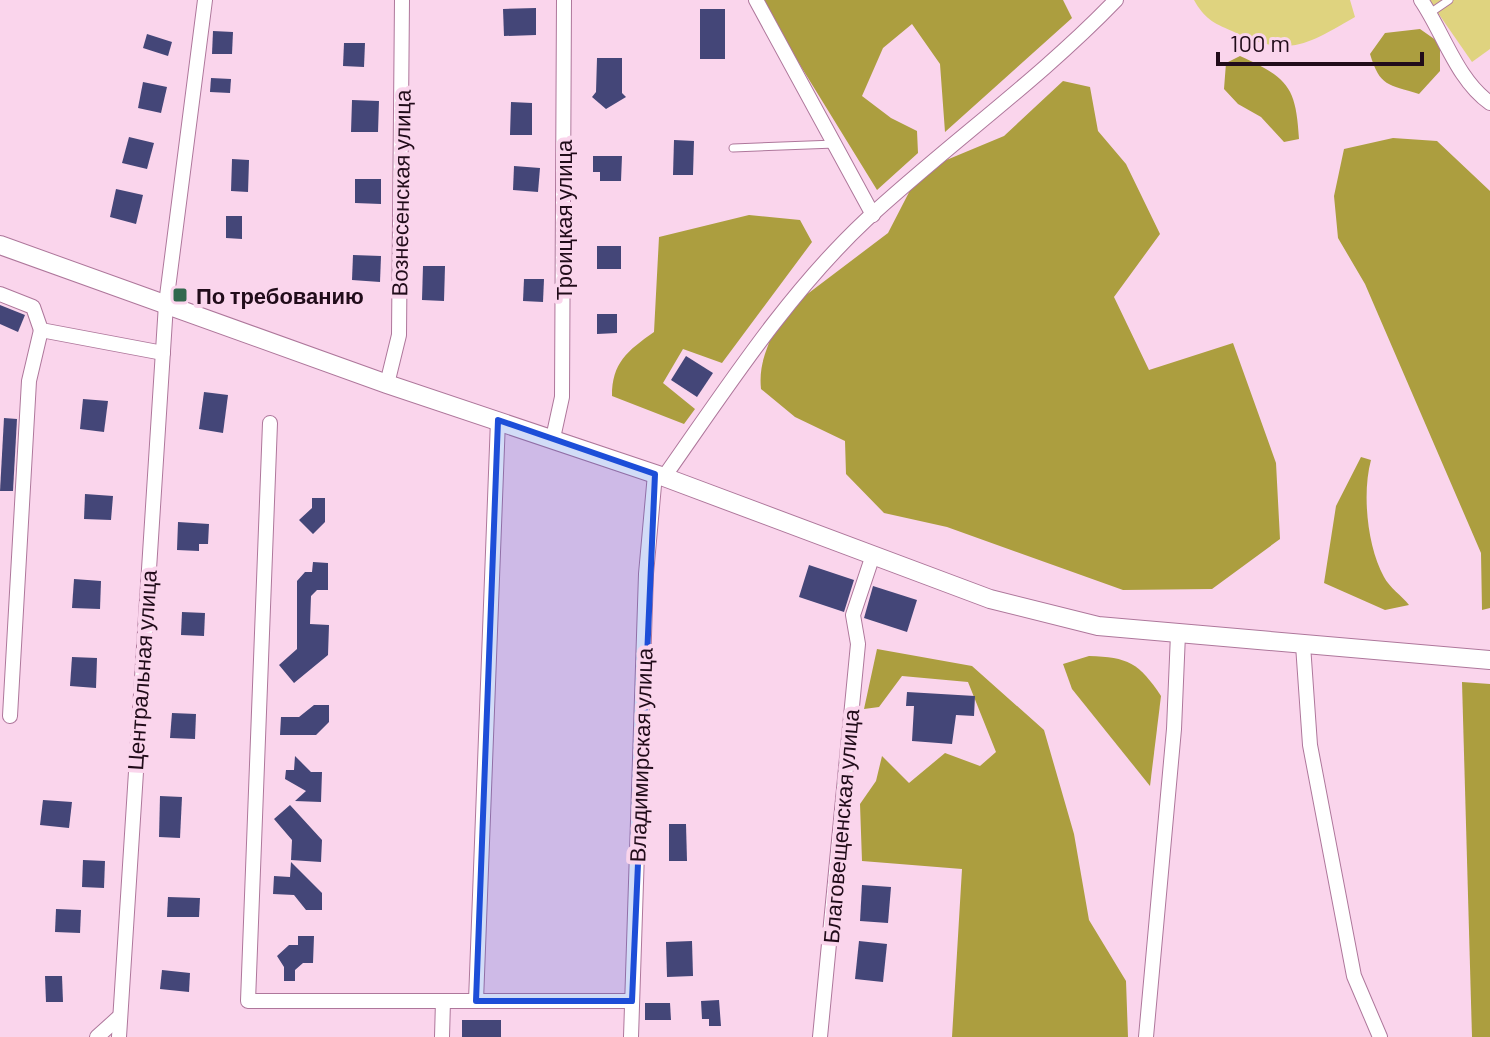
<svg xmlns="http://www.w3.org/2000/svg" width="1490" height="1037" font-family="Barlow,sans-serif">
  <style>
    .green { fill: #dfd37f }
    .forest { fill: #ac9e3f }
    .building { fill: #444678 }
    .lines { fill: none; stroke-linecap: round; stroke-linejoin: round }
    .lane-casing { stroke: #ae779b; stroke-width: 9 }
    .street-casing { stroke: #ae779b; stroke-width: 16 }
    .secondary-casing { stroke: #ae779b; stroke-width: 20 }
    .lane { stroke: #fff; stroke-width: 7 }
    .street { stroke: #fff; stroke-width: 14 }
    .secondary { stroke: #fff; stroke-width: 18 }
    .marked { fill: #1d4ed8; fill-opacity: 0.2; stroke: #1d4ed8; stroke-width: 6; stroke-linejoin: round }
    .poi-dot { fill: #32684e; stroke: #fad5ec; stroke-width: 3 }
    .labels { text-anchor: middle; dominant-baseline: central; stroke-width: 8; stroke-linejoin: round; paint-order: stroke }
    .street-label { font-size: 22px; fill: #210c1a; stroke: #fad5ec }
    .poi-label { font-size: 22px; font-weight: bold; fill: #210c1a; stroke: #fad5ec; text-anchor: start }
  </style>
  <rect width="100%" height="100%" fill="#fad5ec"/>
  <!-- green -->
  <g class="green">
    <path d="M1194 0H1350L1355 17C1305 46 1287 58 1232 31 1213 23 1204 18 1194 0Z"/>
    <path d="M1429 0H1490V49L1472 62Z"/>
  </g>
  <!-- forest -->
  <g class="forest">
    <path d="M760 0H1063L1072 18 945 132 940 64 912 24 883 48 862 96 891 118 917 131 918 153 877 190Z"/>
    <path d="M1420 29 1440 43V71L1419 94C1388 84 1380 87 1370 54L1385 33Z"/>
    <path d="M1240 56C1288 78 1296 86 1299 139L1284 142 1261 117 1238 104 1224 89 1226 63Z"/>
    <path d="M1063 81 1090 87 1098 131 1126 164 1160 234 1114 297 1149 370 1233 343 1276 463 1280 539 1212 589 1123 590 947 527 884 513 846 474 845 441 795 417 761 389C758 359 771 345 777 317L888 233 920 171 1004 136Z"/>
    <path d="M1393 138 1437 141 1490 191V608L1482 610 1481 553 1365 284 1338 238 1334 196 1344 149Z"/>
    <path d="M749 215 800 220 812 242 722 363 683 349 663 383 695 409 684 424 612 396C612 363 627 351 654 332L659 237Z"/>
    <path d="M1361 457 1371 460C1362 493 1367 546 1384 577 1389 587 1402 596 1409 605L1385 610 1324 583 1336 506Z"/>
    <path d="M877 649 972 666 1044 730 1074 834 1089 920 1126 981 1128 1037H952L962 869 862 861 860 804 876 781 882 756 909 783 945 753 980 766 996 752 968 682 902 676 879 707 864 709Z"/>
    <path d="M1089 656C1128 657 1139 663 1161 696L1150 786 1072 689 1063 664Z"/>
    <path d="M1462 682 1490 684V1037H1472Z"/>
  </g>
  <!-- building -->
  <g class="building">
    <path d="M536 8V35L504 36 503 9Z"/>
    <rect x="700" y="9" width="25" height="50"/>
    <path d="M213 31 233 32 232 54H212Z"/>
    <path d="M147 34 172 42 168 56 143 48Z"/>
    <path d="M344 43H365L364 67 343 66Z"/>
    <path d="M597 58H622V93L626 97 606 109 592 97 596 92Z"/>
    <path d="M211 78 231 79 230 93 210 92Z"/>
    <path d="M143 82 167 87 161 113 138 108Z"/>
    <path d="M352 100 379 101 378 132H351Z"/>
    <path d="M511 102 532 103V135H510Z"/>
    <path d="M129 137 154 143 147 169 122 163Z"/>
    <path d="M674 140 694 141 693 175H673Z"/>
    <path d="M593 156H622L621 181H600V172H593Z"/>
    <path d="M232 159 249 160 248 192 231 191Z"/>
    <path d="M514 166 540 168 538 192 513 190Z"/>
    <path d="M355 179H381V204L355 203Z"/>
    <path d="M116 189 143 195 136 224 110 217Z"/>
    <path d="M226 216H242V239L226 238Z"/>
    <rect x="597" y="246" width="24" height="23"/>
    <path d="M353 255 381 256 380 282 352 280Z"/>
    <path d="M423 266H445L444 301 422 300Z"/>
    <path d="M524 279H544L543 302 523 301Z"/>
    <path d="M0 305 25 315 18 332 0 324Z"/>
    <path d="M597 314H617V333L597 334Z"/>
    <path d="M686 356 713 373 697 397 671 380Z"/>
    <path d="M204 392 228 395 223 433 199 429Z"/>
    <path d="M83 399 108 401 104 432 80 429Z"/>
    <path d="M4 418 17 419 13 491H0Z"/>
    <path d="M85 494 113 496 111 520 84 519Z"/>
    <path d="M312 498H325V522L313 534 299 520 312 508Z"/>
    <path d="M178 522 209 524 208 544H199V551L177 550Z"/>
    <path d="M313 562 328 563V590H317L311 596 310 624 329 625 328 655 294 683 279 665 297 649V581L305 572H312Z"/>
    <path d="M809 565 854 580 844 612 799 597Z"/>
    <path d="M74 579 101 581 100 609 72 608Z"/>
    <path d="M873 586 917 600 907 632 864 618Z"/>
    <path d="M182 612 205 613 204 636 181 635Z"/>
    <path d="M72 657 97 658 96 688 70 686Z"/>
    <path d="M907 692 975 696 974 716 956 715 952 744 912 741 914 706H906Z"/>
    <path d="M314 705H329V722L316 735H280L281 717H299Z"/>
    <path d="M172 713 196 714 195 739 170 738Z"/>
    <path d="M295 756 311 772H322L321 802 295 801 306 791 285 779 286 770H294Z"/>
    <path d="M160 796 182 797 180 838 159 837Z"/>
    <path d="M43 800 72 802 69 828 40 825Z"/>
    <path d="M290 805 322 840 321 862 291 860 292 840 274 819Z"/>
    <path d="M669 824H686L687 861H669Z"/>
    <path d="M83 860 105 861 104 888 82 887Z"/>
    <path d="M291 862 322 893V910H306L294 895 273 894 274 876 290 877Z"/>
    <path d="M862 885 891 887 888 923 860 921Z"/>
    <path d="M168 897 200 898 199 917H167Z"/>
    <path d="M56 909 81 910 80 933 55 932Z"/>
    <path d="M298 936H314L313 963H303L295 970V981H284V967L277 956 289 945H298Z"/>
    <path d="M692 941 693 976 667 977 666 942Z"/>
    <path d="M859 941 887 944 883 982 855 979Z"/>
    <path d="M162 970 190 973 189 992 160 989Z"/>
    <path d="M45 976H62L63 1002H46Z"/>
    <path d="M719 1000 721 1026H709V1019H702L701 1001Z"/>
    <path d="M645 1003H670L671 1020H645Z"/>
    <rect x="462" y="1020" width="39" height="17"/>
  </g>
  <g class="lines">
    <!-- lane casing -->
    <g class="lane-casing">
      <g id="lane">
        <path d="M1430 13 1449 0"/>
        <path d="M733 148 835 144"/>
      </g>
    </g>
    <!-- street casing -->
    <g class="street-casing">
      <g id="street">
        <path d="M756 0 873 215"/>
        <path d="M1421 0C1443 32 1457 80 1490 103"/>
        <path d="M0 294 33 307 41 330 163 353"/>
        <path d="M387 384 399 335 402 0"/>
        <path d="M270 423 248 1001H632"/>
        <path d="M553 438 562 397 564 0"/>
        <path d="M664 477C726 389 787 294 866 220 947 145 1039 80 1116 0"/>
        <path d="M1303 645 1310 745 1354 976 1380 1037"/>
        <path d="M10 716 29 381 41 330"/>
        <path d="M476 1001 498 420"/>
        <path d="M97 1037 118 1018"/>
        <path d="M119 1037 166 304 205 0"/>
        <path d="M442 1037 443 1001"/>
        <path d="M631 1037 646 574 655 474"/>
        <path d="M820 1037 858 644 853 615 873 555"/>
        <path d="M1146 1037 1174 729 1178 634"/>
      </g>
    </g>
    <!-- secondary casing -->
    <g class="secondary-casing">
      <path id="secondary" d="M0 245 387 384 664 477 990 599 1098 626 1490 660"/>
    </g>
    <!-- lane -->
    <use href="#lane" class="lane"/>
    <!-- street -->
    <use href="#street" class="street"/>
    <!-- secondary -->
    <use href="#secondary" class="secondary"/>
  </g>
  <!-- marked area -->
  <path class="marked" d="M498 420 655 474 632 1001H476Z"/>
  <!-- markers -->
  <rect class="poi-dot" x="172" y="287" width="16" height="16" rx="4"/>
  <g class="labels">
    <!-- street labels -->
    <g class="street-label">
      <text transform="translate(400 193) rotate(-89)">Вознесенская улица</text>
      <text transform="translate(563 220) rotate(-90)">Троицкая улица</text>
      <text transform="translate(141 670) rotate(-86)">Центральная улица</text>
      <text transform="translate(640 755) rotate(-88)">Владимирская улица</text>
      <text transform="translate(840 826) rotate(-85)">Благовещенская улица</text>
    </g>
    <!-- poi labels -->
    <g class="poi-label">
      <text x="196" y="295">По требованию</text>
    </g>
  </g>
  <!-- scale -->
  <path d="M1218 52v12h204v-12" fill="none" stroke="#210c1a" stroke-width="4"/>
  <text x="1230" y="52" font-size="24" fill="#210c1a" stroke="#fad5ec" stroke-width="6" paint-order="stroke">100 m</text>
</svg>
